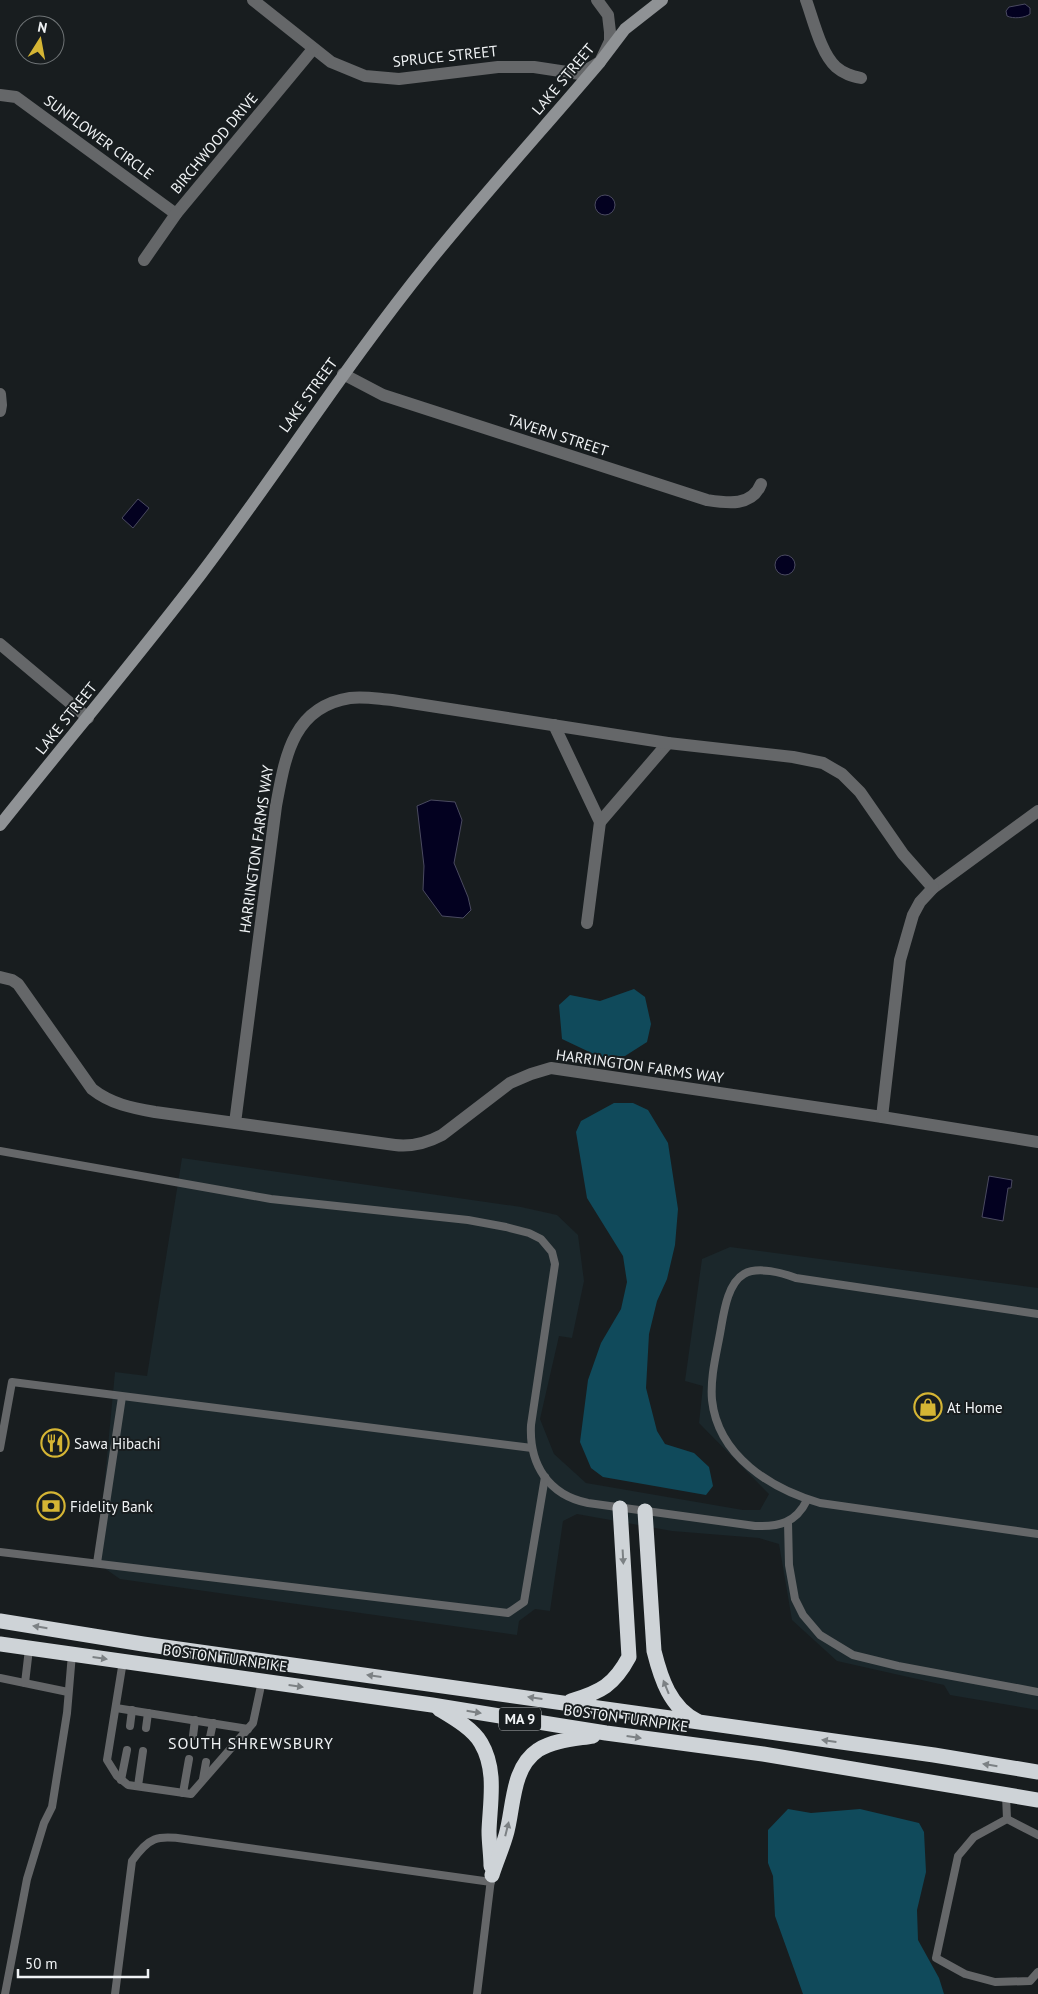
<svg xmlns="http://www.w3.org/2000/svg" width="1038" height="1994" font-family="'PT Sans',sans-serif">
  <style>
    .built { fill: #1b272b }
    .green { fill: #104a5b }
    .water { fill: #030120; stroke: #4a4a60 }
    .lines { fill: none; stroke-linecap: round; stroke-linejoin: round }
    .lane { stroke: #656769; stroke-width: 8 }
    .street { stroke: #656769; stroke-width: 12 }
    .secondary { stroke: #8f9295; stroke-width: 12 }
    .highway { stroke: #ced3d7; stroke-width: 15 }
    .oneway { fill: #7c8184 }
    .labels { text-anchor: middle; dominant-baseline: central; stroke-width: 4; stroke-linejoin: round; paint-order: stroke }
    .shield { fill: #181d1f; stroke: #afb3b5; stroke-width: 1 }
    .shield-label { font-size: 14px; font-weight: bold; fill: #f0f3f5 }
    .street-label { font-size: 15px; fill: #f0f3f5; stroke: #181d1f }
    .poi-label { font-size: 15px; fill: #f0f3f5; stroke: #181d1f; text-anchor: start }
    .neighbourhood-label { font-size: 16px; letter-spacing: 1px; fill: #f0f3f5; stroke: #181d1f }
  </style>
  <rect width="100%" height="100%" fill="#181d1f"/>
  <!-- built -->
  <path class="built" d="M182 1158 521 1207 557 1215 578 1235 584 1281 572 1338 559 1336 540 1419 554 1454 586 1483 743 1510H760L769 1494 699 1423 703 1386 685 1381 702 1259 730 1247 1038 1288V1710L950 1695 944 1685 837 1661 792 1620 779 1544 759 1538 672 1531 577 1514 563 1521 550 1611 535 1609 519 1621 517 1635 120 1579 97 1563 115 1372 147 1376Z"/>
  <!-- green -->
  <g class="green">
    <path d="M634 989 645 997 651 1024 647 1042 625 1056 600 1057 562 1039 559 1005 570 995 600 1001Z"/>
    <path d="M614 1103H633L648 1110 668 1143 678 1209 675 1245 667 1279 657 1301 649 1334 646 1388 657 1431 665 1444 694 1453 709 1467 713 1486 706 1495 603 1477 591 1468 580 1442 588 1380 601 1343 621 1309 627 1282 623 1256 587 1198 576 1132 581 1121Z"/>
    <path d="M788 1809 811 1813 860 1809 919 1823 924 1832 926 1872 917 1910 918 1940 939 1978 944 1994H803L775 1916 773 1876 768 1863V1830Z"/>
  </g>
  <!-- water -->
  <g class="water">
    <path d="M1025 4 1030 8V14C1025 18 1013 19 1007 16L1006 11 1009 7Z"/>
    <circle cx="605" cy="205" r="10"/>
    <path d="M138 499 149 508 133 528 122 518Z"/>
    <circle cx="785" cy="565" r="10"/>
    <path d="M431 800 455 802 462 820 454 863 468 897 471 910 463 918 442 916 423 890 424 866 417 806Z"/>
    <path d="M989 1176 1012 1180 1011 1188H1008L1003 1221 982 1217Z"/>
  </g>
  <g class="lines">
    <!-- lane -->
    <g class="lane">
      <path d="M0 1151 271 1199 468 1220 506 1227 529 1233 541 1239 552 1252 555 1264 531 1425C529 1464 548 1495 588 1503L755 1526C779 1527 796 1523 807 1500"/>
      <path d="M1038 1314 796 1278C783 1273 758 1266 744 1274 728 1283 724 1311 721 1328 717 1352 710 1376 712 1400 718 1456 771 1489 820 1503L1038 1534"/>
      <path d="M0 1448 12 1382 532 1448"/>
      <path d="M788 1522 789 1565 795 1599 803 1615 820 1635 853 1655 898 1666 1038 1692"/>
      <path d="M0 1552 508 1613 524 1602 545 1477"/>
      <path d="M97 1563 122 1397"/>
      <path d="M123 1661 107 1760 117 1776 128 1785 191 1794 253 1723 262 1681"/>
      <path d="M0 1678 68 1692"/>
      <path d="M25 1683 29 1649"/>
      <path d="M116 1708 248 1729"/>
      <path d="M130 1726 132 1710"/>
      <path d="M146 1728 148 1713"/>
      <path d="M193 1736 195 1720"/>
      <path d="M210 1737 213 1723"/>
      <path d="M203 1779 206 1762"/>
      <path d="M121 1780 127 1750"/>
      <path d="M138 1786 143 1751"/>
      <path d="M183 1793 189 1759"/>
      <path d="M1006 1795 1007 1819 974 1837 958 1856 936 1958 965 1974 995 1982 1030 1981 1038 1972"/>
      <path d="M1007 1819 1038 1835"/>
      <path d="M5 1994 27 1879 44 1823 52 1807 67 1713 72 1654"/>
      <path d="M115 1994 132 1861C149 1837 157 1835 185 1839L491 1882"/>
      <path d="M477 1994 491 1879"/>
    </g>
    <!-- street -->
    <g class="street">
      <path d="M253 0 331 62 365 76 399 79 498 67H534L580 74 600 62 610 41V32L608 15 597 0"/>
      <path d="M806 0C813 19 821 54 836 67 844 74 852 76 861 78"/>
      <path d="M0 95 16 97 176 214"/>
      <path d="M144 260 176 214 313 49"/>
      <path d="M343 374 383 395 707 500C727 503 752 507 761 484"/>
      <path d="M0 394 1 405 0 411"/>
      <path d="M0 644 88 718"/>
      <path d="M554 725 600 822 587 923"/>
      <path d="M600 822 668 743"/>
      <path d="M933 888 1038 811"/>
      <path d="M0 977 12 980 18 984 92 1089C111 1104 132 1108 155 1112L395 1145C412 1147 427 1143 442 1135L510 1083 531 1074 551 1068 882 1117 900 960 913 915 920 902 933 888 903 854 860 792 842 774 823 763 793 757 668 743 392 700C378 699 364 696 350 698 292 707 285 758 276 806L235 1123"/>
      <path d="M882 1117 1038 1142"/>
    </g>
    <!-- secondary -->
    <path class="secondary" d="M0 825C67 741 136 659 201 574 279 471 348 362 429 262 484 194 543 129 600 62L625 29 662 0"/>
    <!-- highway -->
    <g class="highway">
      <path d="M645 1511 654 1651C661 1679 670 1707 697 1721"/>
      <path d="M0 1621 143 1644 934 1755 1038 1772"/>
      <path d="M0 1644 432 1705 606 1733 763 1754 1038 1800"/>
      <path d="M571 1701C601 1692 614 1685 629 1657L620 1508"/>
      <path d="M439 1709C454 1718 473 1729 481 1743 497 1770 490 1802 489 1831 489 1843 491 1855 491 1866"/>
      <path d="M492 1875C496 1862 502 1849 506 1835 514 1808 511 1768 538 1750 554 1740 575 1739 593 1736"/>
    </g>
  </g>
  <!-- one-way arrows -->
  <defs><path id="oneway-solid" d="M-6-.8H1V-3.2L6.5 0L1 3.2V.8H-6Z" transform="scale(1.25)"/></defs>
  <g class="oneway">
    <use href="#oneway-solid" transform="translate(623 1557) rotate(87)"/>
    <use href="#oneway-solid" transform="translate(40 1627) rotate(-171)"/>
    <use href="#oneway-solid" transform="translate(100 1658) rotate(8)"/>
    <use href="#oneway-solid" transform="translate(374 1676) rotate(-172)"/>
    <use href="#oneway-solid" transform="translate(296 1686) rotate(8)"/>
    <use href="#oneway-solid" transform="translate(666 1687) rotate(-112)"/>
    <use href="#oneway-solid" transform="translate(535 1698) rotate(-172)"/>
    <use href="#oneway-solid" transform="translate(474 1712) rotate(9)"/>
    <use href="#oneway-solid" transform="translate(634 1737) rotate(8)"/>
    <use href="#oneway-solid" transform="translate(829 1741) rotate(-172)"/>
    <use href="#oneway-solid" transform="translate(990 1765) rotate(-171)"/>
    <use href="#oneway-solid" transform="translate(507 1829) rotate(-76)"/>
  </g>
  <!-- icons -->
  <defs>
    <g id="shop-ring" transform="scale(1.4375)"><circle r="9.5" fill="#181d1f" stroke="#d5b534" stroke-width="1.5"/><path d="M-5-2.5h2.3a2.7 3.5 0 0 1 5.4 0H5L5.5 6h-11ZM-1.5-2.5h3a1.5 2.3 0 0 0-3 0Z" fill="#d5b534"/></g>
    <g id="restaurant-ring" transform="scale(1.4375)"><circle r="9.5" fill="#181d1f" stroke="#d5b534" stroke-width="1.5"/><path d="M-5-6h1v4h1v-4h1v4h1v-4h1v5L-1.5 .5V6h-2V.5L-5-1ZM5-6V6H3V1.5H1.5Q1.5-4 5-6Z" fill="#d5b534"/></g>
    <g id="bank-ring" transform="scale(1.4375)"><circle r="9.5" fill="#181d1f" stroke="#d5b534" stroke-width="1.5"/><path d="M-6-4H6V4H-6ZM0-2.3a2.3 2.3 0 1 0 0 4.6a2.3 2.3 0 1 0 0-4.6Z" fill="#d5b534"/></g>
  </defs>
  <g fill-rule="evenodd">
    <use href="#shop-ring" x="928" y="1407"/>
    <use href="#restaurant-ring" x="55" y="1443"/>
    <use href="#bank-ring" x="51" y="1506"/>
  </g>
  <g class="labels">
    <!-- shield labels -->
    <rect class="shield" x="499" y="1707.5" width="42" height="23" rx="4"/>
    <g class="shield-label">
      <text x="520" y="1719">MA 9</text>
    </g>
    <!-- street labels -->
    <g class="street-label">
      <text transform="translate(445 56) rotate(-6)">SPRUCE STREET</text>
      <text transform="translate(563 79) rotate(-50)">LAKE STREET</text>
      <text transform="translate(99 137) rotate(36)">SUNFLOWER CIRCLE</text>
      <text transform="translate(214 143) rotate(-50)">BIRCHWOOD DRIVE</text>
      <text transform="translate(308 395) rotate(-54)">LAKE STREET</text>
      <text transform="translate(558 435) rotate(18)">TAVERN STREET</text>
      <text transform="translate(66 718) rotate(-51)">LAKE STREET</text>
      <text transform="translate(256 849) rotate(-82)">HARRINGTON FARMS WAY</text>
      <text transform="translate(640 1066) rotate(8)">HARRINGTON FARMS WAY</text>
      <text transform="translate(225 1658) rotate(8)">BOSTON TURNPIKE</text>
      <text transform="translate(626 1718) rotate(8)">BOSTON TURNPIKE</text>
    </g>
    <!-- poi labels -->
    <g class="poi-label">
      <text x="947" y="1407">At Home</text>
      <text x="74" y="1443">Sawa Hibachi</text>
      <text x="70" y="1506">Fidelity Bank</text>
    </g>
    <!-- neighbourhood labels -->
    <g class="neighbourhood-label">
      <text x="251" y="1743">SOUTH SHREWSBURY</text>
    </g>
  </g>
  <!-- north arrow -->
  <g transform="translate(40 40) rotate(11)"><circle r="24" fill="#181d1f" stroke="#6e7375"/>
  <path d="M0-4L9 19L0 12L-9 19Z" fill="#d5b534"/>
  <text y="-8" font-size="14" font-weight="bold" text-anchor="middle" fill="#f0f3f5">N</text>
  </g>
  <!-- scale -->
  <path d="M18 1969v8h130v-8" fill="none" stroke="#f0f3f5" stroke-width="2.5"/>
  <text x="25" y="1969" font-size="15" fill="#f0f3f5" stroke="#181d1f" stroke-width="4" paint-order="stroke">50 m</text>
</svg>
